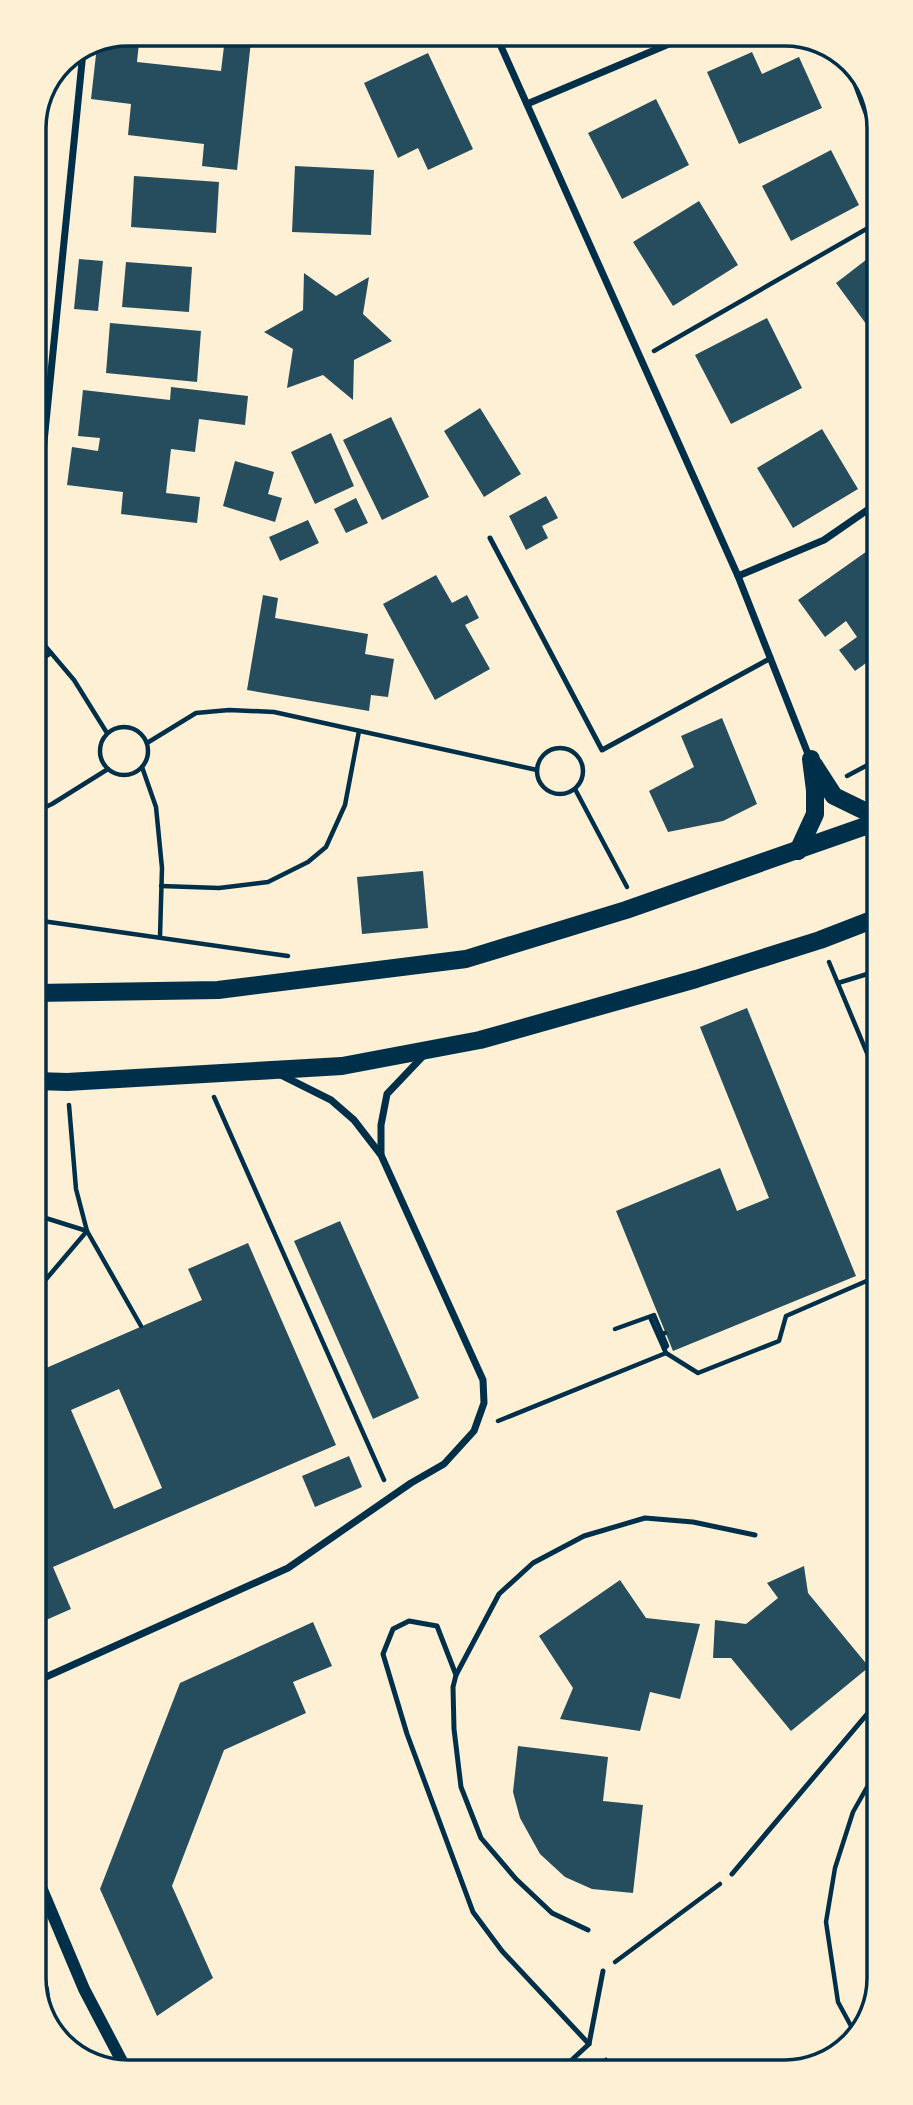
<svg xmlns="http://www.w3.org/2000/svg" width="913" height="2105" font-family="Commissioner,sans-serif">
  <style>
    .building { fill: #264d5e; fill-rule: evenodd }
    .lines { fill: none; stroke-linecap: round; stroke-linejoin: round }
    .path { stroke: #003049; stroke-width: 4.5 }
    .service { stroke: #003049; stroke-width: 5 }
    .minor { stroke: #003049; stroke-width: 7 }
    .tertiary { stroke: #003049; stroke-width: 12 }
    .primary { stroke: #003049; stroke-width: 18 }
    .rim { fill: none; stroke: #003049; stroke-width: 3.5 }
  </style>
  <rect width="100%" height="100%" fill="#fdf0d5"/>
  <!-- building -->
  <g class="building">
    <path d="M128 33H140L137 62 221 71 225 38 251 41 237 170 202 166 204 144 128 135 131 104 91 99 97 46Z"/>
    <path d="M584 33H621V34L589 46Z"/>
    <path d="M752 52 762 74 799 57 822 108 739 144 707 72Z"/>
    <path d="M428 53 473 149 428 170 418 148 398 158 364 83Z"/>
    <path d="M656 99 689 165 622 199 588 133Z"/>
    <path d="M831 150 859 205 791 241 762 186Z"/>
    <path d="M295 166 374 170 371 235 292 232Z"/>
    <path d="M134 176 219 182 216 233 131 227Z"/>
    <path d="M699 201 738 265 673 306 633 242Z"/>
    <path d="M875 253V336L836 283Z"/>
    <path d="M79 259 103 261 98 311 74 309Z"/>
    <path d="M126 262 192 267 189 312 122 307Z"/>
    <path d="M304 273 336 296 369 277 363 314 392 341 354 360 353 400 323 375 287 388 293 349 264 332 303 310Z"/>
    <path d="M767 318 802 388 731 424 695 355Z"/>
    <path d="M110 323 201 331 197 382 106 373Z"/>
    <path d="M171 387 248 396 245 425 199 419 195 452 171 449 166 493 200 497 197 523 121 514 123 492 67 485 72 447 98 451 100 438 78 436 83 390 170 400Z"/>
    <path d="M480 408 521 474 484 497 444 431Z"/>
    <path d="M391 417 429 497 382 520 343 440Z"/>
    <path d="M822 429 858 489 793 528 757 468Z"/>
    <path d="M331 433 354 486 315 504 291 452Z"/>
    <path d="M235 461 274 472 268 494 282 498 275 522 223 506Z"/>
    <path d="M546 496 558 518 542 526 548 538 526 550 509 516Z"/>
    <path d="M356 498 368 523 346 533 334 509Z"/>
    <path d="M308 520 319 543 280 561 269 537Z"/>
    <path d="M870 549 876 558V656L855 671 839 650 857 637 846 621 825 637 798 600Z"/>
    <path d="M436 575 452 603 467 595 479 618 465 625 490 669 435 700 383 604Z"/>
    <path d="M263 595 278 598 275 618 368 634 365 654 394 659 388 697 371 695 369 711 247 690Z"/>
    <path d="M722 718 757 804 723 821 668 832 649 791 694 767 681 736Z"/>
    <path d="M423 871 428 928 362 934 357 877Z"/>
    <path d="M747 1008 856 1276 673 1351 616 1211 720 1168 737 1211 769 1198 700 1027Z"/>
    <path d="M340 1221 419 1398 373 1419 294 1241Z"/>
    <path d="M248 1243 336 1445 53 1567 71 1609 37 1624V1372L202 1300 188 1269ZM119 1389 162 1488 114 1509 71 1410Z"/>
    <path d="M349 1456 362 1487 315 1507 302 1476Z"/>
    <path d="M804 1566 808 1593 869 1667 791 1731 731 1658H713L715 1620 746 1624 778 1598 767 1583Z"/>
    <path d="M620 1580 646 1618 700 1624 680 1699 650 1692 640 1731 560 1719 573 1688 539 1636Z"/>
    <path d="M313 1622 332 1666 293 1682 306 1713 224 1750 172 1886 213 1978 157 2016 100 1889 180 1683Z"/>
    <path d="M518 1746 608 1757 603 1801 643 1805 633 1893 592 1889 565 1877 540 1854 520 1818 513 1792Z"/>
    <path d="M606 2057 616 2068H594Z"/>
  </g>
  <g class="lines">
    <!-- path -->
    <g class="path">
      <path d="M844 55 875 138"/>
      <path d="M654 351 875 224"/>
      <path d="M35 569V557"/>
      <path d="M35 634 74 680 107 733"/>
      <path d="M35 663 51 653"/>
      <circle cx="124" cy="751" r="24"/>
      <path d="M147 743 196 713 229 710 274 712 537 770"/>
      <circle cx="560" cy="771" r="23"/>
      <path d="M142 767 156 807 162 868 160 936"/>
      <path d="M847 776 877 760"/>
      <path d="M575 789 627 887"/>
      <path d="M35 812 52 804 108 769"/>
      <path d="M161 886 219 888 268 882 308 862 326 847 345 805 359 731"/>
      <path d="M35 920 288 956"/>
      <path d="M829 962 877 1077"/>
      <path d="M838 983 877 971"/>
      <path d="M214 1097 384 1480"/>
      <path d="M69 1105 76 1189 87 1231 141 1326"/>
      <path d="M36 1215 87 1231 36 1291"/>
      <path d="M650 1317 666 1353"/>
      <path d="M615 1329 654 1315 662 1334 665 1333"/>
      <path d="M662 1334 667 1346 664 1349"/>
      <path d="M498 1421 666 1353 698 1373 779 1341 786 1316 878 1276"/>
      <path d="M615 1962 720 1884"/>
      <path d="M857 2037 838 2002 826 1922 835 1868 853 1812 879 1766"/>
    </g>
    <!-- service -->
    <g class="service">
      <path d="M490 538 602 750 771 658"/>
      <path d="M456 1675 437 1626 409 1621 393 1629 383 1654 407 1734 473 1912 502 1951 589 2044"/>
      <path d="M732 1874 879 1700"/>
      <path d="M588 1930 552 1913 516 1879 481 1838 461 1787 454 1729 453 1687 456 1675 499 1594 533 1563 584 1536 645 1518 693 1522 755 1535"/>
      <path d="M562 2069 589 2044 603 1971"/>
    </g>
    <!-- minor -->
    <g class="minor">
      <path d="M495 33 738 576 810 759"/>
      <path d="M527 104 695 33"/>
      <path d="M34 542 83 52"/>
      <path d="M738 576 824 540 876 504"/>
      <path d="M381 1154V1125L387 1094 424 1055"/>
      <path d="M37 1681 288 1568 411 1483 444 1464 474 1431 484 1403 483 1380 381 1155 354 1120 331 1100 281 1075"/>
    </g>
    <!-- tertiary -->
    <g class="tertiary">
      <path d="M38 1880 84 1989 127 2071"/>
      <path d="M38 1977 43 1989 47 2020"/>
    </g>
    <!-- primary -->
    <g class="primary">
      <path d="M814 765 834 796 871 814 877 813"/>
      <path d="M798 851 815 814V790L811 759"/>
      <path d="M36 993 218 990 466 959 626 910 877 822"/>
      <path d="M36 1081 67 1082 342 1066 480 1040 696 979 820 940 877 918"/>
    </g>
  </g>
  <!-- crop -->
  <path d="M0 0H913V2105H0ZM128 46H785A82 82 0 0 1 867 128V1978A82 82 0 0 1 785 2060H128A82 82 0 0 1 46 1978V128A82 82 0 0 1 128 46Z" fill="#fdf0d5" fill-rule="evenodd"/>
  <path class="rim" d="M128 46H785A82 82 0 0 1 867 128V1978A82 82 0 0 1 785 2060H128A82 82 0 0 1 46 1978V128A82 82 0 0 1 128 46Z"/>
</svg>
